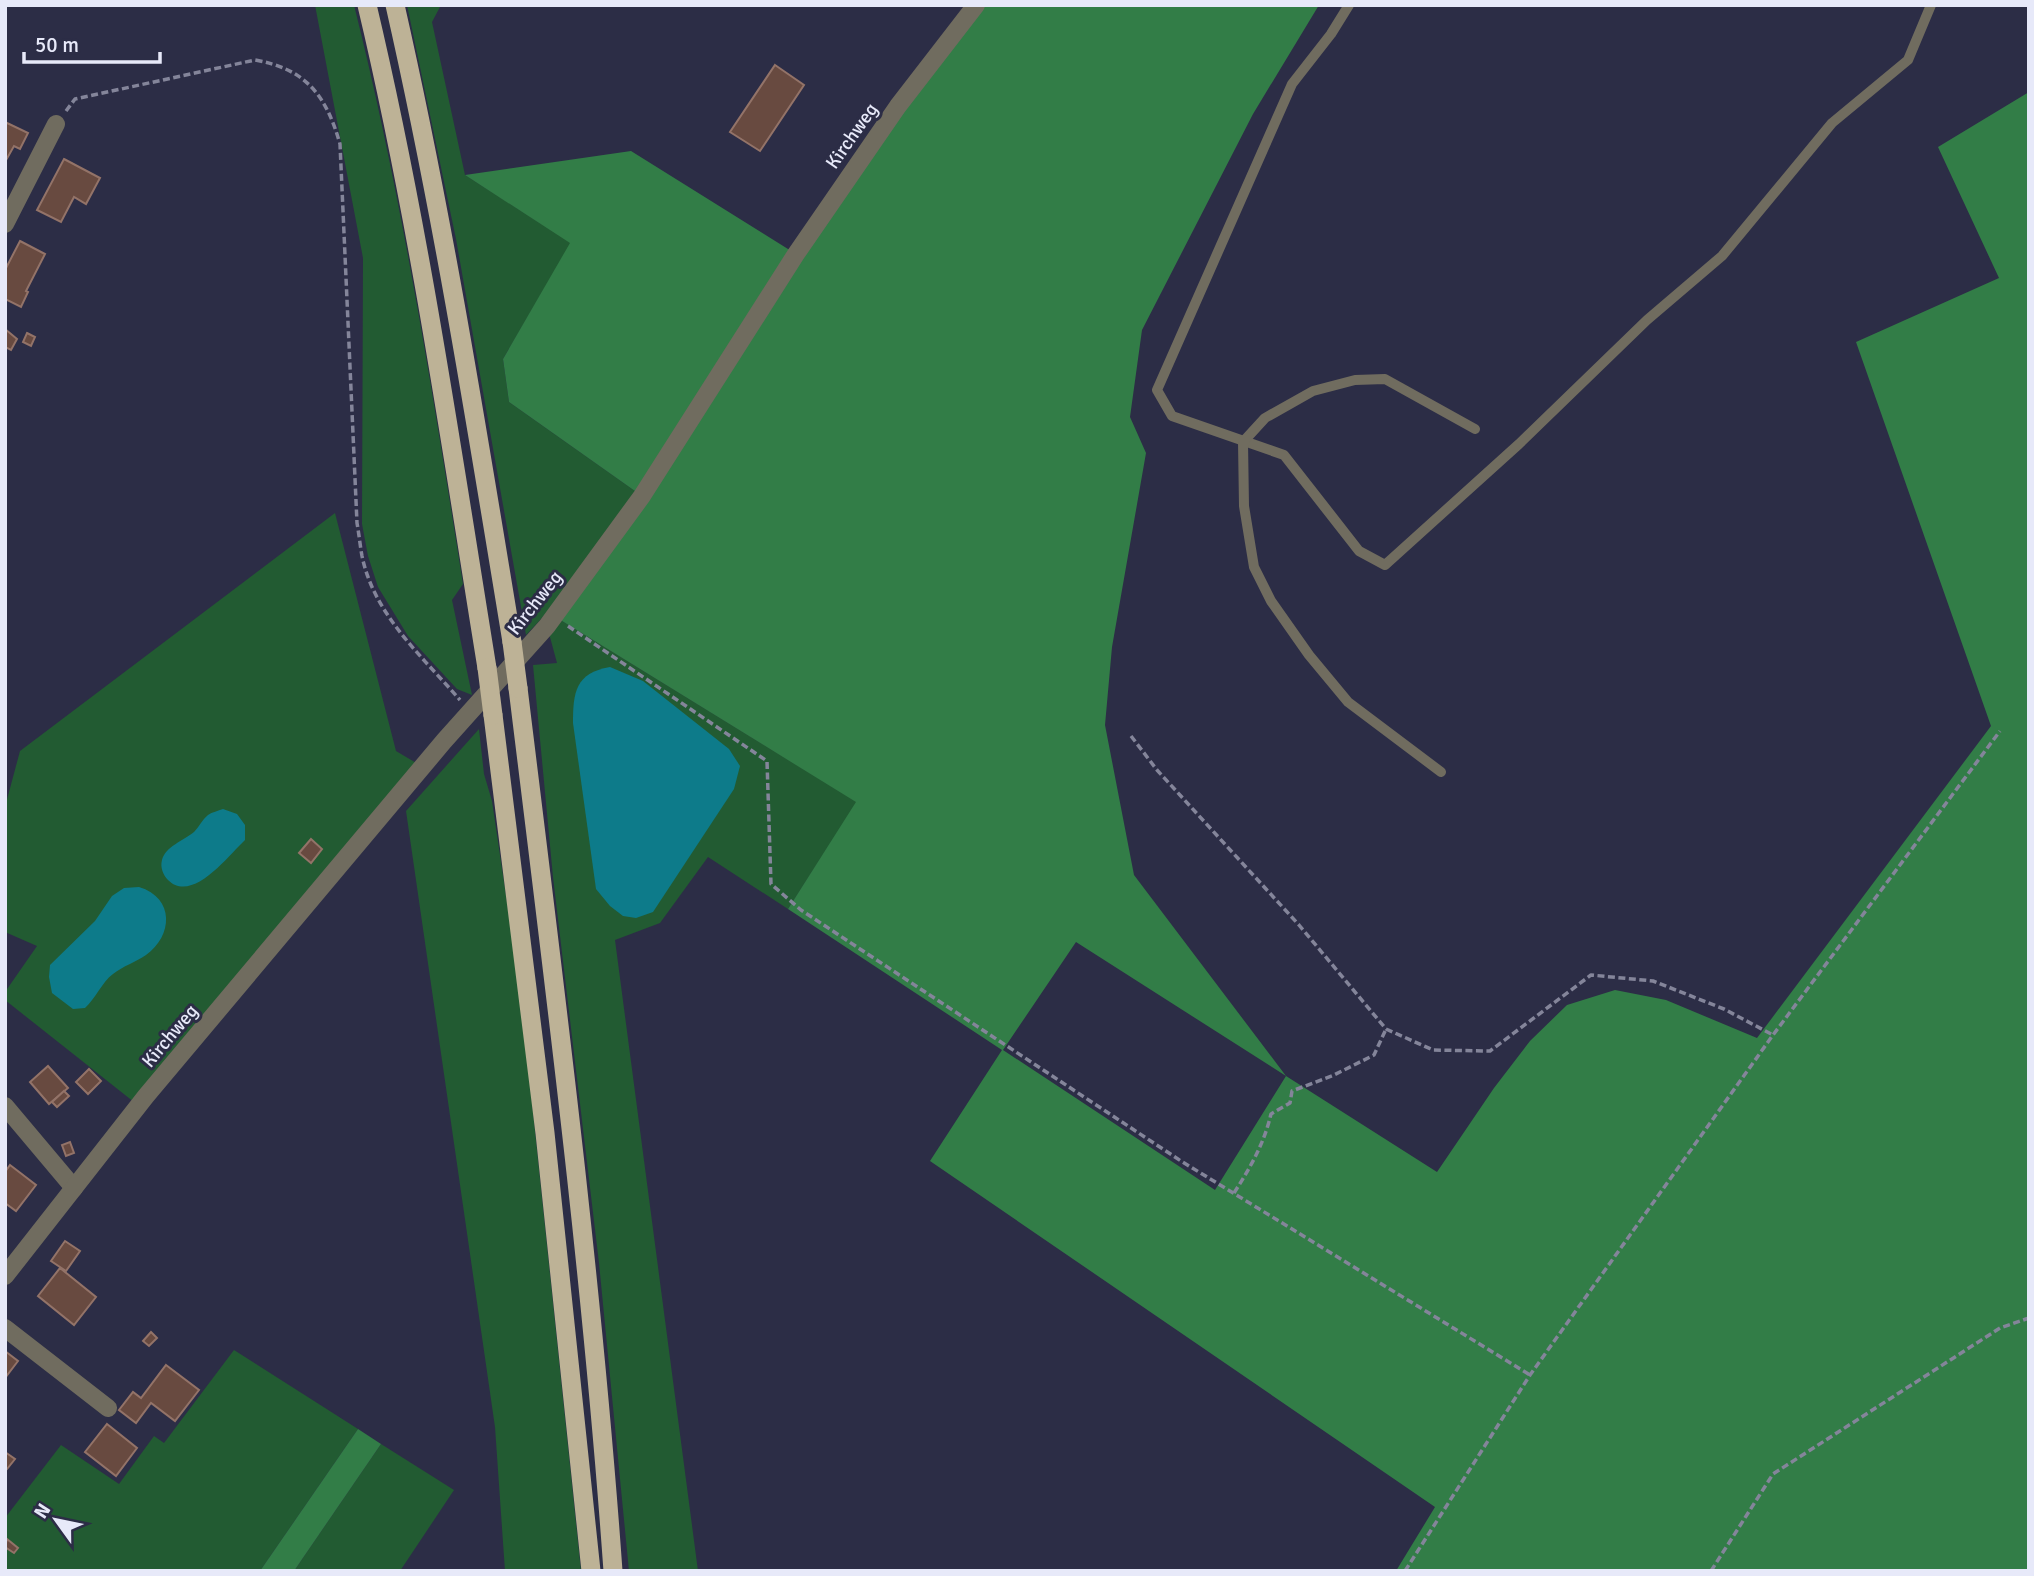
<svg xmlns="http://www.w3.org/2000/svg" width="2034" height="1576" font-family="Signika,sans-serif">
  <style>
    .green { fill: #225b32 }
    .forest { fill: #327d47; fill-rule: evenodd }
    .water { fill: #0d7b8a }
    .building { fill: #684a40; stroke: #937368; stroke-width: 2 }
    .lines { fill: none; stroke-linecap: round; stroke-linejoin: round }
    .path { stroke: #84859a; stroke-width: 3.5; stroke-dasharray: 7 3.5; stroke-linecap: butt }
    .service { stroke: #706c5f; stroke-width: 10 }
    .minor { stroke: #706c5f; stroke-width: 18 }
    .trunk { stroke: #bdb296; stroke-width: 19 }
    .trunk-bridge { stroke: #bdb296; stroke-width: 19 }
    .labels { text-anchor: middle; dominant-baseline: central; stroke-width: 6; stroke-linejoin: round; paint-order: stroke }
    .street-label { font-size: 19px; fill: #e7e9f9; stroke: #2c2d46 }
  </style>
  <rect width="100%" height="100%" fill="#2c2d46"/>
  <!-- green -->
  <g class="green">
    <path d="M315 5H354C402 196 432 390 463 584L452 600 472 695 457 689 408 636 378 587 368 556 362 524 363 258Z"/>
    <path d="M407 5H441L432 22 465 175 571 243 503 359 509 402 635 491 555 604 526 635 456 239Z"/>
    <path d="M335 513 396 751 423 767 139 1106 5 1000V992L37 946 5 932V807L20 751Z"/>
    <path d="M554 616 857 802 788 909 708 857 660 923 615 940 698 1571H629L599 1263 553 877 533 665 557 663 547 626Z"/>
    <path d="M479 729 484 774 492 801 521 997 581 1571H505L495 1427 406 811Z"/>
    <path d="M234 1350 358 1429 260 1571H5V1518L61 1445 119 1484 154 1436 164 1443Z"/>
    <path d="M381 1444 454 1490 400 1571H294Z"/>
  </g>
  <!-- forest -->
  <g class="forest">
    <path d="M976 5H1319L1253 114 1142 330 1130 417 1146 453 1112 647 1105 725 1134 875 1286 1076 1437 1172 1494 1088 1530 1041 1567 1005 1615 990 1666 1000 1757 1038 1991 726 1856 342 1999 278 1938 147 2029 92V1571H1396L1435 1507 930 1161 1002 1050 788 909 856 802 554 616 642 496 509 402 503 359 570 243 465 175 631 151 796 254ZM1076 942 1286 1076 1215 1190 1003 1050Z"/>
    <path d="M358 1429 381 1444 294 1571H260Z"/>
  </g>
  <!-- water -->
  <g class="water">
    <path d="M610 667 643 681 729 749 740 766 734 789 653 912 636 918 623 916 610 906 596 889 573 723C573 693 575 673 610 667Z"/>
    <path d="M223 809 237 814 245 825V840C228 856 192 904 168 880 163 875 160 867 162 860 165 847 184 840 194 832 199 827 202 820 208 815 212 812 218 811 223 809Z"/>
    <path d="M139 887C175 898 173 936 146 955 136 962 123 966 113 974 102 982 96 998 85 1008L73 1009 52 993 49 977 50 965 95 921 112 896 124 888Z"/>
  </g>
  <!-- building -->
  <g class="building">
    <path d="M775 65 804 85 760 151 730 132Z"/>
    <path d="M5 122 28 133 20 149 14 146 5 162Z"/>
    <path d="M64 159 100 178 86 204 74 197 61 222 37 210Z"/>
    <path d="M20 241 45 254 26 291 28 292 21 307 5 299V270Z"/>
    <path d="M5 329 17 339 11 350 5 347Z"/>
    <path d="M27 333 35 337 31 346 23 342Z"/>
    <path d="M311 839 322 849 311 863 299 853Z"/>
    <path d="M48 1066 68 1088 49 1104 30 1082Z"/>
    <path d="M89 1069 101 1081 88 1094 76 1082Z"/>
    <path d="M64 1091 69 1096 57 1107 52 1102Z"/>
    <path d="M70 1142 74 1153 66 1156 62 1145Z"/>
    <path d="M10 1165 36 1185 16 1211 5 1203V1172Z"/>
    <path d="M65 1241 80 1251 66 1271 51 1261Z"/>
    <path d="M60 1268 96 1297 74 1325 38 1296Z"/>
    <path d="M151 1332 157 1338 149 1346 143 1341Z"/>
    <path d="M5 1351 18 1361 5 1378Z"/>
    <path d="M166 1365 199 1390 175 1421 151 1403 136 1423 119 1410 133 1392 141 1398Z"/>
    <path d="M107 1424 137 1448 116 1476 85 1452Z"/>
    <path d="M5 1452 15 1459 7 1469 5 1468Z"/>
    <path d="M7 1539 18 1548 14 1553 5 1547Z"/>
  </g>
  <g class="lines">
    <!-- path -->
    <g class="path">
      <path d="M66 111 75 99 255 60C306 69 326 95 340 144L357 523C359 534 360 545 362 556 374 615 422 656 460 700"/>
      <path d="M568 626 767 761 771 884 801 910 1181 1161 1530 1375"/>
      <path d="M1131 736 1157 770 1299 925 1386 1029 1433 1050 1490 1051 1591 975 1653 981 1724 1009 1773 1035"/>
      <path d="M1234 1193C1250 1168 1264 1144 1271 1114L1290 1103 1292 1091 1334 1075 1374 1055 1386 1029"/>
      <path d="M1405 1571 1530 1375 1773 1035 2000 731"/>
      <path d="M1711 1571 1773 1474 2000 1328 2029 1318"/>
    </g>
    <!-- service -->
    <g class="service">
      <path d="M1349 5 1331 34 1292 84 1157 390 1172 416 1284 455 1359 551 1385 565 1519 444 1647 320 1722 256 1832 123 1908 60 1931 5"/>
      <path d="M1441 772 1348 702 1309 655 1271 601 1254 567 1244 506 1243 442 1265 418 1313 391 1355 380 1385 379 1475 429"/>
    </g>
    <!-- minor -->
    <g class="minor">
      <path d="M5 224 56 124"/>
      <path d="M5 1106 74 1188"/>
      <path d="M5 1276 146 1096 444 741 547 626 642 496 796 254 898 106 976 5"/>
      <path d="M5 1328 108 1408"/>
    </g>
    <!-- trunk -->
    <g class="trunk">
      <path d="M367 5C419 224 451 446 487 668"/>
      <path d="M395 5C443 216 477 429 512 642"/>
      <path d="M518 688C554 982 592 1276 613 1571"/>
      <path d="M493 715 545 1133 591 1571"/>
    </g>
    <!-- trunk-bridge -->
    <g class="trunk-bridge">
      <path d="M512 642 518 688"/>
      <path d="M487 668 493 715"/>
    </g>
  </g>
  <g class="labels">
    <!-- street labels -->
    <g class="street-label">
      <text transform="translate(852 136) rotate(-55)">Kirchweg</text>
      <text transform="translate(535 603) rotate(-52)">Kirchweg</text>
      <text transform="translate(170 1036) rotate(-50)">Kirchweg</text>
    </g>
  </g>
  <!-- border -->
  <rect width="2034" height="1576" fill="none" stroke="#e7e9f9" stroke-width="14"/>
  <!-- north arrow -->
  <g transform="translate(56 1520) rotate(303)" stroke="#2c2d46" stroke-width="5" paint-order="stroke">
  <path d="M0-5L12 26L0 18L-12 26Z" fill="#e7e9f9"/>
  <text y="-10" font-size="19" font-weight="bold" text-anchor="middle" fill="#e7e9f9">N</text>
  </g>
  <!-- scale -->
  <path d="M24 52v10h136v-10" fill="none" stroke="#e7e9f9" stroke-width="3.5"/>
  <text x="35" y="52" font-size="21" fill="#e7e9f9" stroke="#2c2d46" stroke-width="5" paint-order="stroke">50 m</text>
</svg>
